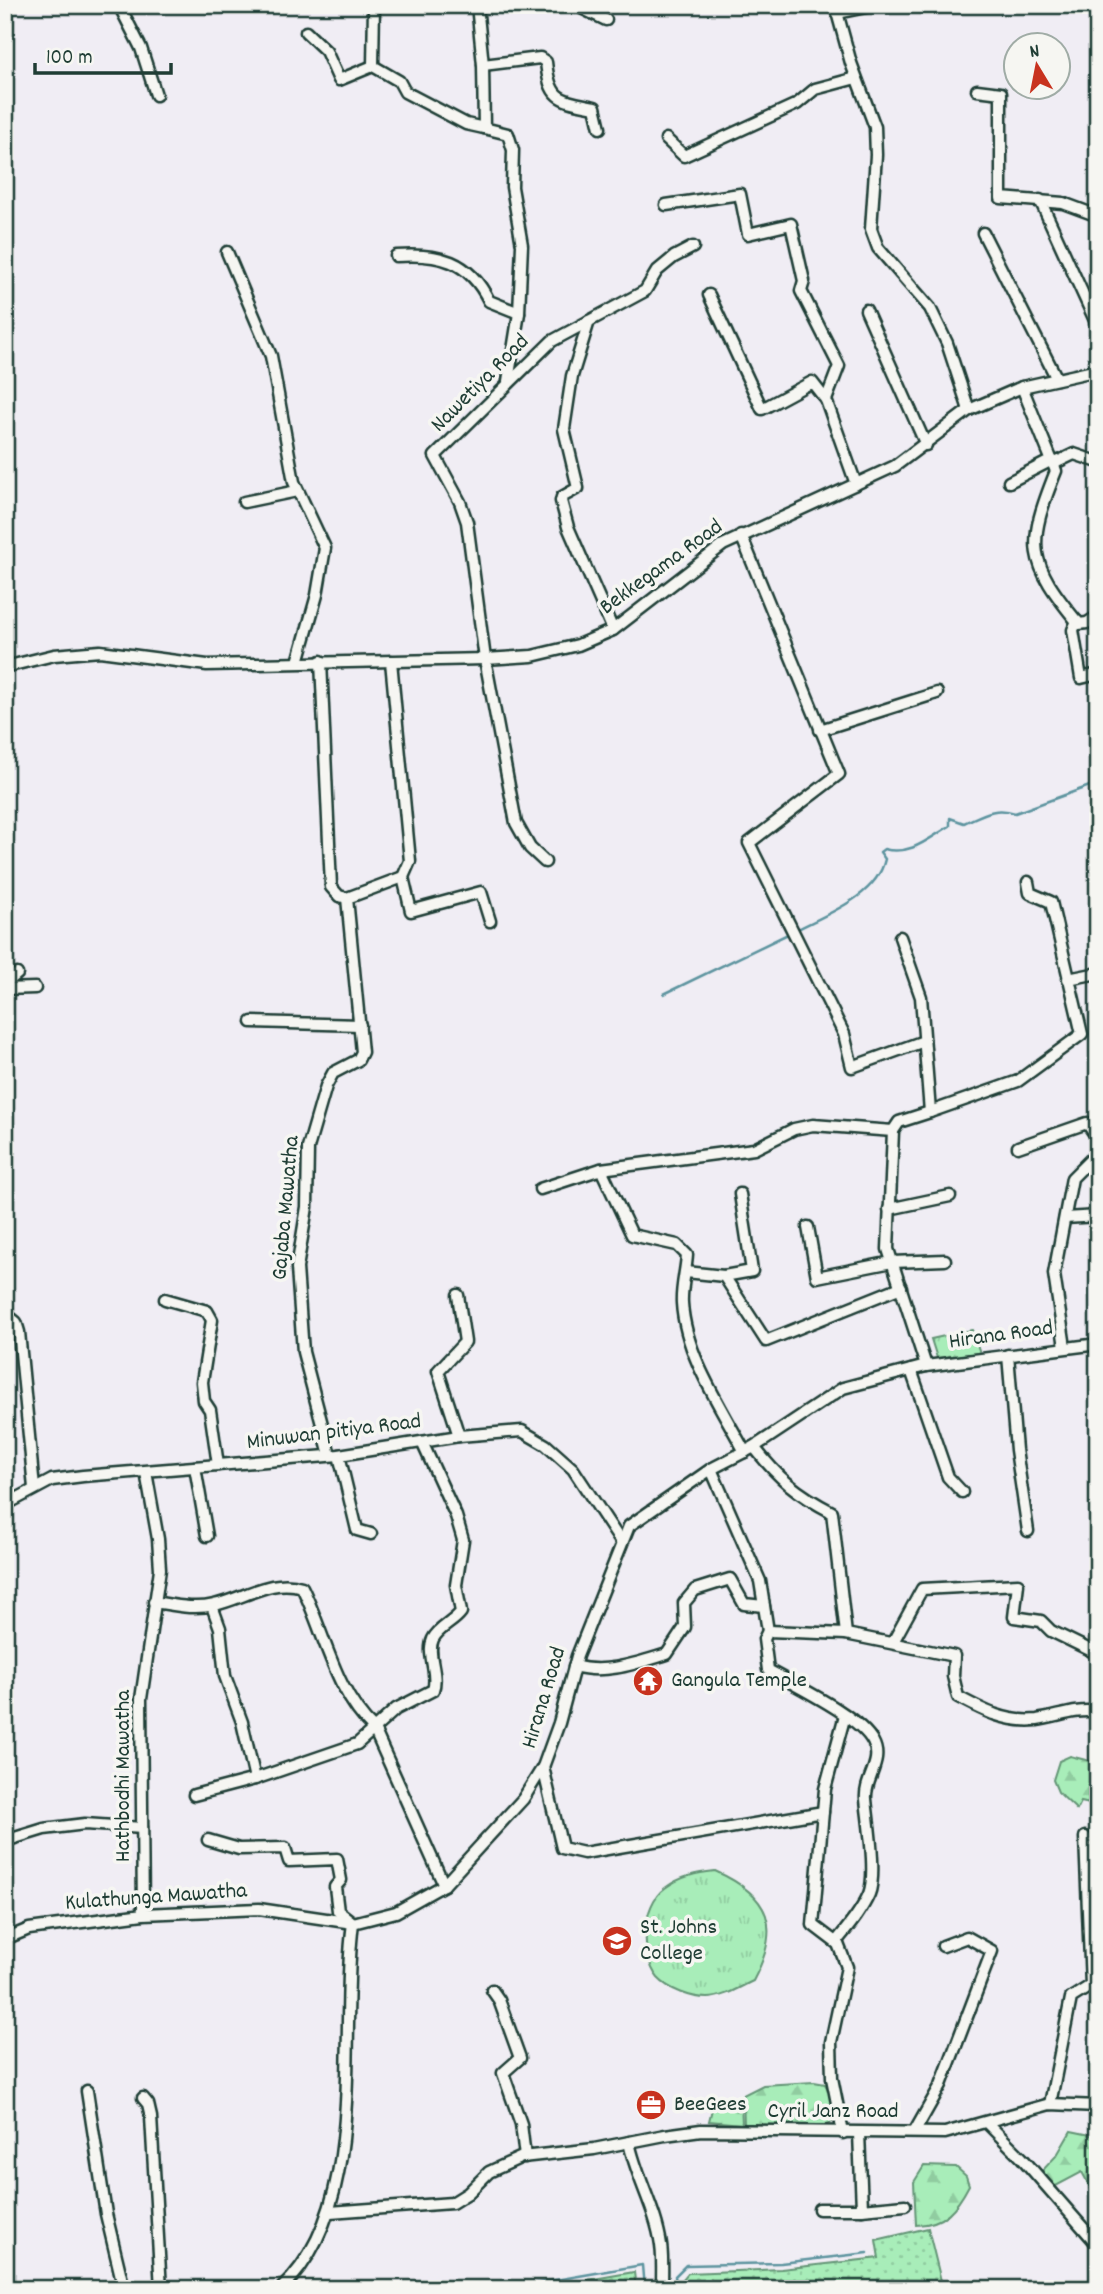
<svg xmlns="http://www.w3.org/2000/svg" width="1103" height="2294" font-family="Dekko,sans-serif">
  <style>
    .grass { fill: url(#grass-dots); stroke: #649576; stroke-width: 2 }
    .forest { fill: url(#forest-firs); stroke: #649576; stroke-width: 2 }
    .park { fill: url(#park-tufts); stroke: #649576; stroke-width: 2 }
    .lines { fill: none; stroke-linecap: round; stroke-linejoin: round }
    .stream { stroke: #5d949f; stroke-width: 2.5 }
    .minor-casing { stroke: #1f3d34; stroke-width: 15 }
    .minor { stroke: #f6f6f2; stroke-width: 10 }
    .labels { text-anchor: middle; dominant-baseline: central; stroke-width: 7; stroke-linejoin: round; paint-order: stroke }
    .street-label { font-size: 23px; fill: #1f3d34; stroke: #f6f6f2 }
    .poi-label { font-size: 23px; fill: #1f3d34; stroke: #f6f6f2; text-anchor: start }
  </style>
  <defs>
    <pattern id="grass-dots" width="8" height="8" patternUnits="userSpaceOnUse" patternTransform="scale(1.75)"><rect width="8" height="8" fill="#a8edb9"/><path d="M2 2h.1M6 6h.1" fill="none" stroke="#90cca0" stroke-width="1.8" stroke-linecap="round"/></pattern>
    <pattern id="forest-firs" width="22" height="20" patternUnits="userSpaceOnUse" patternTransform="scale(1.75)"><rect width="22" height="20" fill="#a8edb9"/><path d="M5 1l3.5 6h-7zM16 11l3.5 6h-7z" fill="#90cca0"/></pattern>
    <pattern id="park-tufts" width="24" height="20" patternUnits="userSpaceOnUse" patternTransform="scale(1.75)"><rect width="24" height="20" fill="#a8edb9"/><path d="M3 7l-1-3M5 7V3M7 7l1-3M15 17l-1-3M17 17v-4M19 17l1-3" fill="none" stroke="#90cca0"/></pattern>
  </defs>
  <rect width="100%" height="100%" fill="#f0edf4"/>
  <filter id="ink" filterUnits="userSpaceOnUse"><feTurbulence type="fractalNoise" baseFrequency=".0143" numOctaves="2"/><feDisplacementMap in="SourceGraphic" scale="14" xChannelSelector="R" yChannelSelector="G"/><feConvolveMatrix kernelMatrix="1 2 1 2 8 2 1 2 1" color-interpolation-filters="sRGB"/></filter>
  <g filter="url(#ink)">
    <!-- grass -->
    <g class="grass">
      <path d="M928 2228 943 2289H682V2280L688 2273 781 2269 879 2258 876 2240Z"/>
      <path d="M634 2272 636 2289H537Z"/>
    </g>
    <!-- forest -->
    <g class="forest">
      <path d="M1070 1756 1098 1763V1806L1081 1802 1077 1810 1058 1792 1053 1780 1059 1761Z"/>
      <path d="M814 2082 825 2084 831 2095 832 2122 814 2129 744 2125 743 2095 763 2085Z"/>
      <path d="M714 2101 741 2102 742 2124 709 2121Z"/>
      <path d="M1071 2131 1095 2136 1098 2142V2202L1082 2172 1054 2187 1041 2172 1057 2155Z"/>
      <path d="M924 2166 956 2167 966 2176 969 2185C957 2208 944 2225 916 2225L914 2182Z"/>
    </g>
    <!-- park -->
    <g class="park">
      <path d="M972 1330 980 1353 937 1358 931 1339Z"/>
      <path d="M715 1871C771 1896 782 1927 753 1981 740 1987 723 1998 707 1998 692 1998 669 1990 658 1978 640 1956 641 1905 665 1888 681 1876 697 1873 715 1871Z"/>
    </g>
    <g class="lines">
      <!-- stream -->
      <g class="stream">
        <path d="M796 930C827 914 877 896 885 859L880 852 884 849C910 856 928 839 950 826V818L964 823C982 815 995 806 1015 813L1098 783"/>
        <path d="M664 994 790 933"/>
        <path d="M504 2289 642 2265 644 2289"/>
        <path d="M677 2289 675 2276 686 2265 781 2263 868 2253"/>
      </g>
      <!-- minor casing -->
      <g class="minor-casing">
        <g id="minor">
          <path d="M119 5 141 48 156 95"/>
          <path d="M477 5 483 65 484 128 508 134 513 150 512 187 522 245 519 313 508 381"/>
          <path d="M575 5 606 20"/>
          <path d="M835 5 851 63 875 127 876 155 871 229 878 248 930 308 947 343 969 410"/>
          <path d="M837 13 876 5"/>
          <path d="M306 32 326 51 339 80 373 66 399 81 405 92 466 124 484 128"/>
          <path d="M483 65 540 58 546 62C550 101 560 100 595 107L600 128"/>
          <path d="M373 66 374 5"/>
          <path d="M977 90 1001 93V198L1063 203 1098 216"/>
          <path d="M666 139 684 156 797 104 815 89 856 78"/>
          <path d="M1040 200 1098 327"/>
          <path d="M666 205 740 194 748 234 791 224 804 281 801 291 839 366 826 400 856 484"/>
          <path d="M983 233 1057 379"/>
          <path d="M227 252 271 356 294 482 325 548 317 595 298 662"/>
          <path d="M396 256C439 253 469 260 489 301L519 313"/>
          <path d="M709 295 762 409 812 382 826 400"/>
          <path d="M866 310 926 445"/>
          <path d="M589 321 572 376 564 429 578 488 562 497 561 501 568 527 613 630"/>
          <path d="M1022 387 1056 471C1026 546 1027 561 1079 624L1087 623 1098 616"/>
          <path d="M1053 464 1074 454 1098 462"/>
          <path d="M1009 482 1052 460"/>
          <path d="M244 502 297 491"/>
          <path d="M741 535 839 774 749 843 844 1034 852 1067 924 1041"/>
          <path d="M1077 621 1073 630 1081 678 1098 674"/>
          <path d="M321 661 331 887 339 896 347 898 403 877"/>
          <path d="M391 661 410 861 403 877 411 911 481 892 490 921"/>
          <path d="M5 667 54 655 100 651 207 665 485 659 532 656 578 645 613 630 723 545 895 466 969 410 1022 387 1098 370"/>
          <path d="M820 730 937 693"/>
          <path d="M545 862 530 848 516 823 485 659 467 522 460 502 435 456 552 341 645 291 657 271 674 257 693 247"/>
          <path d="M900 937 921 997 930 1112 899 1122 893 1131 888 1249 926 1366"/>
          <path d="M1068 979 1098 973"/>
          <path d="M5 984 17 974"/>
          <path d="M5 989 35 988"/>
          <path d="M252 1022 360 1025"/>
          <path d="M930 1112 1018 1081 1082 1034 1051 902 1030 893 1028 882"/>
          <path d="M1018 1147 1087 1123 1098 1139"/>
          <path d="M540 1189 601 1169"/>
          <path d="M889 1209 950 1196"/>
          <path d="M1065 1218 1098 1216"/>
          <path d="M808 1227 817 1277 892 1262 945 1260"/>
          <path d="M686 1272 724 1276 752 1271 740 1194"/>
          <path d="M724 1276 766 1341 901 1287"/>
          <path d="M458 1295 465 1342 438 1371 459 1436"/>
          <path d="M165 1299 207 1311 212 1320 202 1382 204 1401 210 1410 218 1465"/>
          <path d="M5 1313 16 1322 19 1332 34 1488"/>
          <path d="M1065 1347 1054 1274 1072 1178 1098 1152"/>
          <path d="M1008 1355 1016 1450 1028 1531"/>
          <path d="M911 1370 948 1477 962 1492"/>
          <path d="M754 1447C778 1478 797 1494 832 1512L846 1634 954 1656 953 1676 958 1697C984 1711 1007 1723 1037 1720 1059 1717 1076 1708 1098 1712"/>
          <path d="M745 1452C721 1407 685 1355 682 1303 681 1288 686 1271 687 1255L677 1245 632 1235 601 1169 754 1149 794 1129 813 1125 893 1131"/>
          <path d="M330 1455 303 1352 297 1268 307 1207 308 1148 326 1086 333 1073 358 1060 362 1052 347 898"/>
          <path d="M339 1455 357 1530 371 1534"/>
          <path d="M195 1467 207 1536"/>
          <path d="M711 1469 760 1581 768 1631"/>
          <path d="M5 1505 52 1480 83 1476 339 1455 459 1436 522 1431 546 1445 573 1469 621 1542"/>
          <path d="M154 1602C174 1605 194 1610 214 1605 243 1599 272 1577 302 1587 325 1634 335 1692 374 1729L444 1885"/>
          <path d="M212 1606 220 1628 225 1676 242 1722 255 1779"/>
          <path d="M893 1642 922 1589 1018 1584 1014 1617 1041 1621 1051 1631 1098 1654"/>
          <path d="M574 1666C605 1675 637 1663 667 1654L685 1627 684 1603 695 1590 730 1579 744 1604 764 1606"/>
          <path d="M543 1767 562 1848 584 1853 823 1812"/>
          <path d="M194 1795 255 1779 357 1744 396 1709 433 1690C439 1674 426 1654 433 1639 439 1627 453 1623 461 1612L456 1585 463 1540 456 1516 422 1442"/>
          <path d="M1085 1837 1091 1986"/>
          <path d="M208 1840 239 1849 285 1848 289 1861 337 1859 341 1880 335 1887 338 1911 352 1922"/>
          <path d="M5 1841 44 1829 85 1824 142 1828"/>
          <path d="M143 1914 141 1699 160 1569 158 1539 146 1472"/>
          <path d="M5 1939 29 1929 143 1914 259 1909 353 1923"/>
          <path d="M836 1942C848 1927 861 1912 869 1894 877 1874 868 1821 866 1799 864 1779 884 1762 873 1742 860 1716 794 1685 768 1670L764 1639 768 1631 846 1634"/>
          <path d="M492 1990 499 2000 520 2058 503 2073 521 2124 525 2157"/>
          <path d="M87 2091 106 2214 124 2289"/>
          <path d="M143 2098 148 2104 151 2117 161 2289"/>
          <path d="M1050 2104 1071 1998 1095 1983"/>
          <path d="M988 2124 1022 2158 1098 2245"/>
          <path d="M915 2131 941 2085 992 1951 967 1937 943 1946"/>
          <path d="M843 2133 832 2078 831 2042 847 1967 838 1944 813 1925 825 1789 845 1715"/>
          <path d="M859 2133 862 2209 905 2205"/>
          <path d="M629 2142C636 2177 656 2209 661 2245 663 2259 662 2275 662 2289"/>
          <path d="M819 2209H862"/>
          <path d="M330 2212 452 2203 468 2193 489 2172 522 2157 594 2149 665 2135 701 2130 945 2133 1050 2104 1098 2106"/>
          <path d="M281 2289C371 2205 338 2034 353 1923L396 1912 444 1885 523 1799 543 1767 559 1723 577 1656 629 1526 711 1469 754 1447 843 1388 926 1366 1098 1344"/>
        </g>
      </g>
      <!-- minor -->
      <use href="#minor" class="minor"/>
    </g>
  </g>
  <!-- icons -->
  <defs>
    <g id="temple-disc" transform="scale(1.575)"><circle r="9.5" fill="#c8321e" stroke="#f6f6f2"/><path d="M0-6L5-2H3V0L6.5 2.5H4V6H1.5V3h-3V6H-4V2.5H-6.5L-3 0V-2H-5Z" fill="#fff"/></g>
    <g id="school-disc" transform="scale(1.575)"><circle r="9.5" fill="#c8321e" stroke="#f6f6f2"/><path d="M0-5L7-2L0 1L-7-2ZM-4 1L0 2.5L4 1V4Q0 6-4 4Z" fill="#fff"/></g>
    <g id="office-disc" transform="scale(1.575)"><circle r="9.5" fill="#c8321e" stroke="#f6f6f2"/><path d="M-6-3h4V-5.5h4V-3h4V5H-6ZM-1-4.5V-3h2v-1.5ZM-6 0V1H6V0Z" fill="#fff"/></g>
  </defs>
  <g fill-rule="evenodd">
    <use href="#temple-disc" x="648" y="1681"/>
    <use href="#school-disc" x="617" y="1941"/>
    <use href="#office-disc" x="651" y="2105"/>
  </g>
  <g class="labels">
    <!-- street labels -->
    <g class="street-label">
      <text transform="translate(481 384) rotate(-45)">Nawetiya Road</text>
      <text transform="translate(662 568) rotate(-36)">Bekkegama Road</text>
      <text transform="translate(287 1208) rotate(-85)">Gajaba Mawatha</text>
      <text transform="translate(1001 1336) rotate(-8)">Hirana Road</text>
      <text transform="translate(334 1433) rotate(-7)">Minuwan pitiya Road</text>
      <text transform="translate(545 1698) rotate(-73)">Hirana Road</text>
      <text transform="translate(124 1776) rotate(-90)">Hathbodhi Mawatha</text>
      <text transform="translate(156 1898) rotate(-4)">Kulathunga Mawatha</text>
      <text x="833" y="2112">Cyril Janz Road</text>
    </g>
    <!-- poi labels -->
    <g class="poi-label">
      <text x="671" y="1681">Gangula Temple</text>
      <text x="640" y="1928">St. Johns<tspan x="640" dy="26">College</tspan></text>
      <text x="674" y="2105">BeeGees</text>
    </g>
  </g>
  <!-- margin -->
  <rect width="1103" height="2294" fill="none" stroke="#f6f6f2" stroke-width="28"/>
  <rect x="14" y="14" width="1075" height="2266" fill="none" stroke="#1f3d34" stroke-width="2.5" filter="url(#ink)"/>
  <!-- north arrow -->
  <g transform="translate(1037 66) rotate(350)"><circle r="33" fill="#f6f6f2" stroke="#a0aca6" stroke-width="2"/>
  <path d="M0-5L12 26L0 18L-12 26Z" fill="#c8321e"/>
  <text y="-10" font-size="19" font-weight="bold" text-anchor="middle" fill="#1f3d34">N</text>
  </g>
  <!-- scale -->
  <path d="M35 63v10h136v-10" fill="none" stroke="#1f3d34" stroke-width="3.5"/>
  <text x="46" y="63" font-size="21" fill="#1f3d34" stroke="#f6f6f2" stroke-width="5" paint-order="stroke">100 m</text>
</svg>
